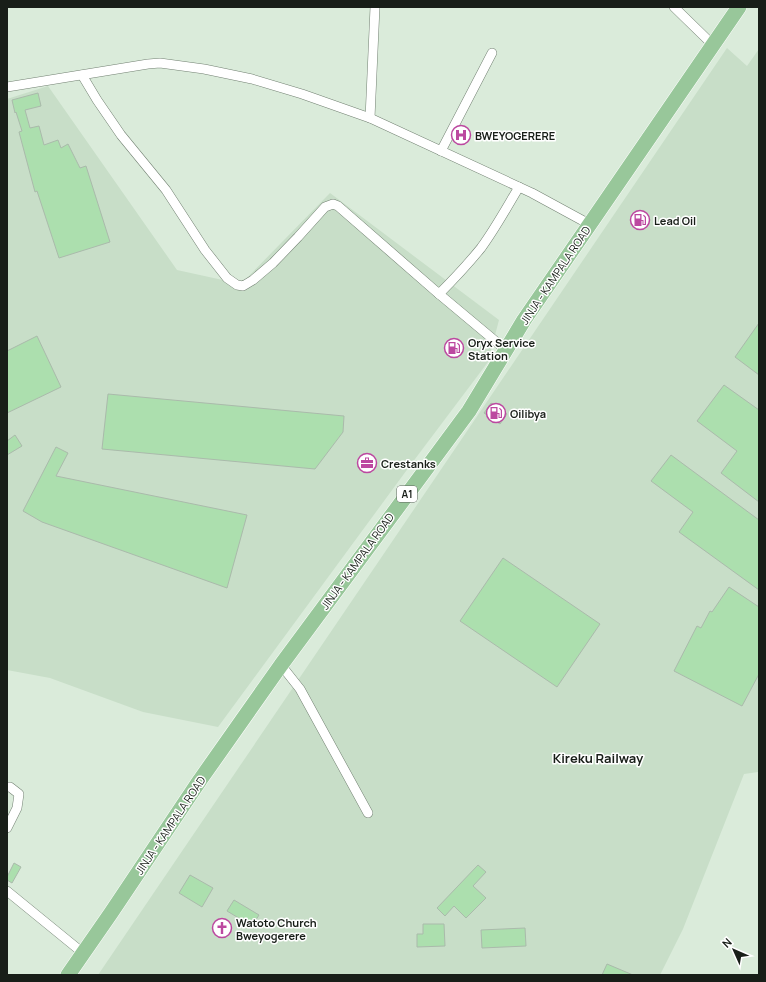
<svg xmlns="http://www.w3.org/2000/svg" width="766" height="982" font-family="Manrope,sans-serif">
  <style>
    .built { fill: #c8dec8 }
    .building { fill: #acdfae; stroke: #aabaab }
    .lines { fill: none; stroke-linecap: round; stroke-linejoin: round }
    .minor-casing { stroke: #728172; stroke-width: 10 }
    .trunk-casing { stroke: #fff; stroke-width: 16 }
    .minor { stroke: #fff; stroke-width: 9 }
    .trunk { stroke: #98c79a; stroke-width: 15 }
    .labels { text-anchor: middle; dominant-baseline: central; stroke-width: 3; stroke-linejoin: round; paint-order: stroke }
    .shield { fill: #fff; stroke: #5d625d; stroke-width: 1 }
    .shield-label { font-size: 10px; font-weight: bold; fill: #181e18 }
    .poi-label { font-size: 11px; font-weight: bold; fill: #181e18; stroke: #fff; text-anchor: start }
    .street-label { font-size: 11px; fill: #181e18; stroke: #fff }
    .quarter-label { font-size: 13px; font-weight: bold; fill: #181e18; stroke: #fff }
  </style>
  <rect width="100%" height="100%" fill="#daebda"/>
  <!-- built -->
  <g class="built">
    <path d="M727 48 747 66 759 49V771L758 772 744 774 683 929 660 975H98Z"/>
    <path d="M48 86 177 270 241 284 330 193 499 320 488 362 409 467 218 727 143 712 50 678 7 670V99Z"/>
  </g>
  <!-- building -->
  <g class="building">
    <path d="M38 93 41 106 25 110 30 128 39 126 44 145 58 140 61 148 68 144 80 168 86 166 110 242 59 258 37 191 35 192 19 132 22 131 16 112 15 113 12 100Z"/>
    <path d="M759 323V375L735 357Z"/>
    <path d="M37 336 61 387 7 413V351Z"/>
    <path d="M724 385 759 410V502L721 473 737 451 697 421Z"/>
    <path d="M108 394 344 416 343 432 315 469 102 449Z"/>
    <path d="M491 403 507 414 500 424 484 413Z"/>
    <path d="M15 435 22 446 7 455V441Z"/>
    <path d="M56 447 68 453 56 476 247 515 227 588 42 522 23 511Z"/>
    <path d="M671 455 759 520V590L679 532 693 512 651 481Z"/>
    <path d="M503 558 600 624 557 687 460 621Z"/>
    <path d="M729 587 759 607V674L742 706 674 671 697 626 701 628 710 611 712 612Z"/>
    <path d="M14 863 21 867 12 883 7 880V877Z"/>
    <path d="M478 865 486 872 473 886 486 898 466 918 454 906 445 916 437 908Z"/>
    <path d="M190 875 213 888 202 907 179 893Z"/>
    <path d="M234 900 259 915 252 926 227 911Z"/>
    <path d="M423 924H444L445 946 417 947V934H423Z"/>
    <path d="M525 928 526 946 482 948 481 930Z"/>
    <path d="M607 964 633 975H602Z"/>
  </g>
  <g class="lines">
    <!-- minor casing -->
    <g class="minor-casing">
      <g id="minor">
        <path d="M674 7 712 44"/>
        <path d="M82 75 97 100 121 135 166 190 205 250 227 278 237 285 243 286 253 280 273 263 298 237 325 207 333 204 338 206 439 294C453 280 468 264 481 248 495 229 507 207 519 187"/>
        <path d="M7 87 148 64 160 63 204 69 252 79 302 94 370 118 532 193 589 224"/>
        <path d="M370 118 375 7"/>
        <path d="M441 151 492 53"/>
        <path d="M439 294 506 350"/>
        <path d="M281 665 300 689 368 813"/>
        <path d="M7 787H10L19 794 17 808 7 828"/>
        <path d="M7 891 83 953"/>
      </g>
    </g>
    <!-- trunk casing -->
    <g class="trunk-casing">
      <path id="trunk" d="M68 975 111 913 200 780 281 665 469 411 524 320 739 7"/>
    </g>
    <!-- minor -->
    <use href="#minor" class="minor"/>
    <!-- trunk -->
    <use href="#trunk" class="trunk"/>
  </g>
  <!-- icons -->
  <defs>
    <g id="hospital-ring" transform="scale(1)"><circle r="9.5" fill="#fff" stroke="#bc48a0" stroke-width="1.5"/><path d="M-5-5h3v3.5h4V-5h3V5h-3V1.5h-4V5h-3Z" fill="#bc48a0"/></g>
    <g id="fuel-ring" transform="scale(1)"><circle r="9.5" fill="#fff" stroke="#bc48a0" stroke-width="1.5"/><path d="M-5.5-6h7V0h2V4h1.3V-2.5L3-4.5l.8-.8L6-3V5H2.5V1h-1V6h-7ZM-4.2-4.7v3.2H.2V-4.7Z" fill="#bc48a0"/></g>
    <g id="office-ring" transform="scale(1)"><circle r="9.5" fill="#fff" stroke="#bc48a0" stroke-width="1.5"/><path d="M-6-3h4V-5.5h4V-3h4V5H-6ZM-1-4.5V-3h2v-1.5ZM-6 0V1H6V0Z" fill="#bc48a0"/></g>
    <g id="church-ring" transform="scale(1)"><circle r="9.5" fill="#fff" stroke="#bc48a0" stroke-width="1.5"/><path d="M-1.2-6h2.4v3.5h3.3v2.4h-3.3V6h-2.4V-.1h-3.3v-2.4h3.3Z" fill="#bc48a0"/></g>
  </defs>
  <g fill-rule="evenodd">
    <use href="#hospital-ring" x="461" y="135"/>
    <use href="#fuel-ring" x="640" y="220"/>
    <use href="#fuel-ring" x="454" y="348"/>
    <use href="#fuel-ring" x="496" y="413"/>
    <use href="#office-ring" x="367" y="463"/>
    <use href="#church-ring" x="222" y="928"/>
  </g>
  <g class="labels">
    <!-- shield labels -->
    <rect class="shield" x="397" y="486" width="20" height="16" rx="3"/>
    <g class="shield-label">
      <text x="407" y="494">A1</text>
    </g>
    <!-- poi labels -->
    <g class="poi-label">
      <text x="475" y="135">BWEYOGERERE</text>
      <text x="654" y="220">Lead Oil</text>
      <text x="468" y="342">Oryx Service<tspan x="468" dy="13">Station</tspan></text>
      <text x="510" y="413">Oilibya</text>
      <text x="381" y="463">Crestanks</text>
      <text x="236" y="922">Watoto Church<tspan x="236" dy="13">Bweyogerere</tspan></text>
    </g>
    <!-- street labels -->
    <g class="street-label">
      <text transform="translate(555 275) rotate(-56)">JINJA - KAMPALA ROAD</text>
      <text transform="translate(357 561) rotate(-54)">JINJA - KAMPALA ROAD</text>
      <text transform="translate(170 825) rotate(-56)">JINJA - KAMPALA ROAD</text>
    </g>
    <!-- quarter labels -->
    <g class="quarter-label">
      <text x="598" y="758">Kireku Railway</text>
    </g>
  </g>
  <!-- border -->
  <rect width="766" height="982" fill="none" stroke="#181e18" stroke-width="16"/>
  <!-- north arrow -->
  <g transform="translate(734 950) rotate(315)" stroke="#ffffff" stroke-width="3" paint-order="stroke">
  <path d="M0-3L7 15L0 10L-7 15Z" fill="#181e18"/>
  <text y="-6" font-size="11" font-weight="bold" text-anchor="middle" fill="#181e18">N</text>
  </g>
</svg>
